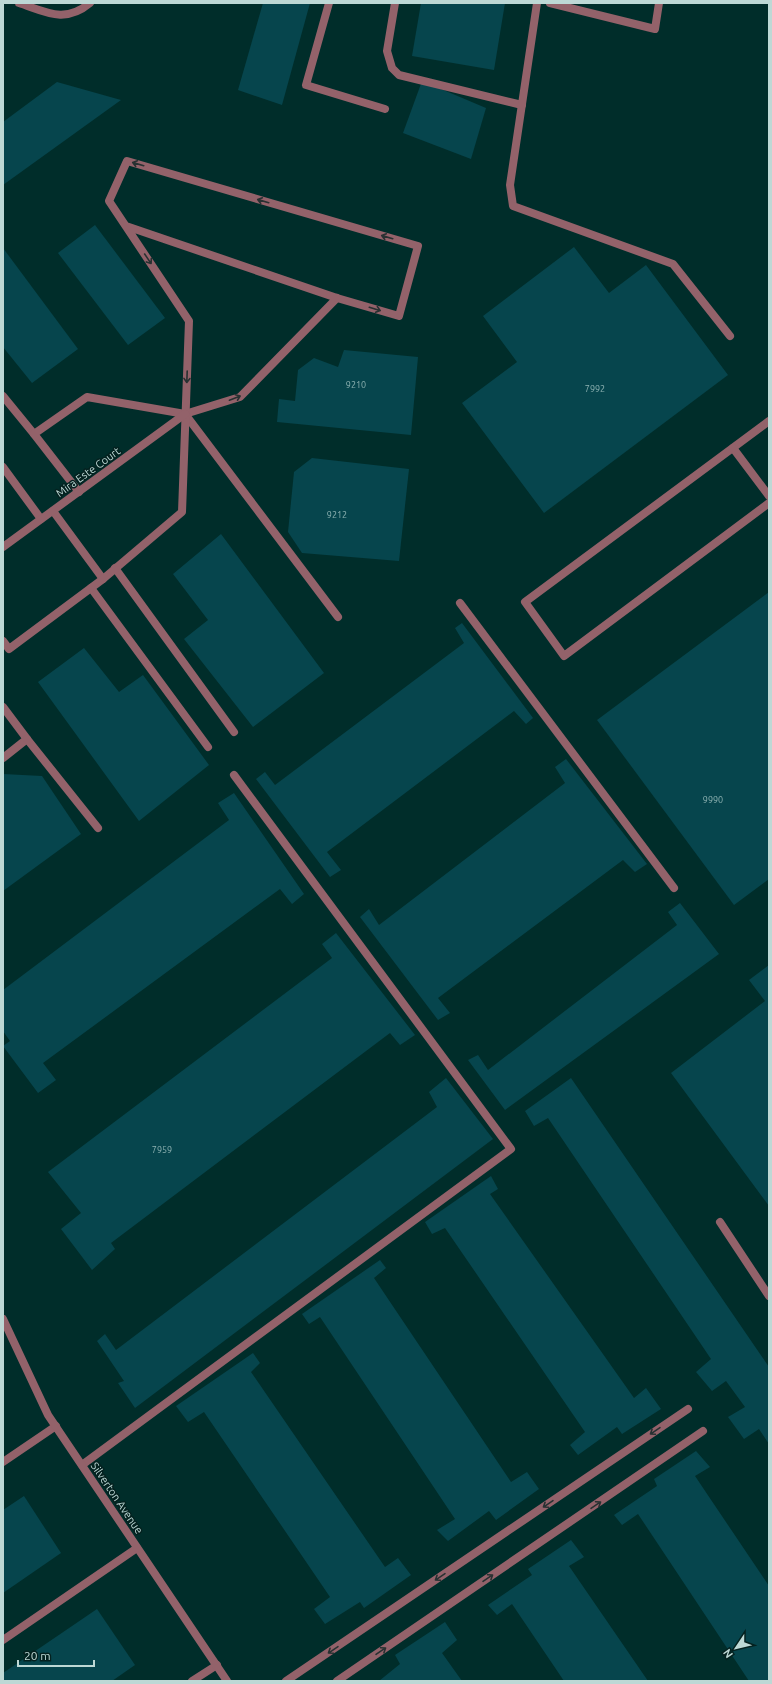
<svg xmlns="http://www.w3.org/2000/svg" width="772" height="1684" font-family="Ubuntu,sans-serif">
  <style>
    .building { fill: #06454d }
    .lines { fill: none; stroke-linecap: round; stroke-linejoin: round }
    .service { stroke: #93626a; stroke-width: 8 }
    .minor { stroke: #93626a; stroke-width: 8 }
    .tertiary { stroke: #93626a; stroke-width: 8 }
    .oneway { stroke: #283132 }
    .labels { text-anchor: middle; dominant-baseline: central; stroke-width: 3; stroke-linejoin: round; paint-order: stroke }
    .number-label { font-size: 9px; fill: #8fb3b3 }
    .street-label { font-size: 11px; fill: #bdd8d5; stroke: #04211f }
  </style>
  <rect width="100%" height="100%" fill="#002d2a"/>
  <!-- building -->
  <g class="building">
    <path d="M263 3H310L282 105 238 90Z"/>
    <path d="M421 3H505L494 70 412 56Z"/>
    <path d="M422 81 486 108 471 159 403 133Z"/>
    <path d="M57 82 121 100 3 185V122Z"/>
    <path d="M95 225 165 318 128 345 58 253Z"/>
    <path d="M574 247 609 293 646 265 728 375 544 513 462 403 517 362 483 316Z"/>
    <path d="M3 248 78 349 32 383 3 347Z"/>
    <path d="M344 350 418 357 411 435 277 422 279 399 295 401 298 370 314 358 338 367Z"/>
    <path d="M312 458 409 469 399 561 302 553 288 532 294 472Z"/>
    <path d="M221 534 324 673 253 727 184 639 208 620 173 574Z"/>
    <path d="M769 592V879L734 905 597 720Z"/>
    <path d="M462 623 533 718 526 724 514 711 327 852 341 870 330 877 256 779 265 772 275 785 464 643 455 628Z"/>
    <path d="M84 648 119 692 143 675 209 765 139 821 38 682Z"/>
    <path d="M566 759 647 864 635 872 623 860 438 998 450 1013 438 1020 360 917 369 909 379 925 565 783 555 767Z"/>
    <path d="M3 774 42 776 81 834 3 891Z"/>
    <path d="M234 793 304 894 292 904 280 889 43 1063 56 1080 38 1093 3 1046 10 1041 3 1031V990L229 820 218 803Z"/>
    <path d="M680 903 719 954 505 1110 468 1060 478 1055 488 1070 677 925 668 912Z"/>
    <path d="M336 933 415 1035 400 1045 390 1033 111 1243 115 1249 92 1270 61 1229 81 1213 48 1172 332 958 322 944Z"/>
    <path d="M769 965V1206L671 1073 765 1001 749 980Z"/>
    <path d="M446 1078 493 1139 135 1408 118 1383 124 1381 97 1341 105 1334 116 1350 437 1107 429 1092Z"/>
    <path d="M571 1078 769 1367V1444L759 1429 744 1439 728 1417 745 1407 726 1381 712 1391 696 1372 711 1359 548 1118 534 1126 525 1111Z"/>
    <path d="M491 1176 498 1189 490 1194 634 1398 646 1388 661 1409 622 1434 617 1427 578 1455 570 1445 585 1432 445 1228 432 1234 425 1222Z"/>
    <path d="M380 1260 386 1268 374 1278 511 1482 527 1472 539 1489 496 1520 489 1511 448 1541 437 1530 455 1519 320 1317 309 1324 302 1314Z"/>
    <path d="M253 1353 260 1363 251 1372 385 1567 398 1558 411 1575 364 1608 360 1602 325 1624 314 1609 330 1597 204 1412 188 1422 176 1406Z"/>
    <path d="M696 1451 710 1467 695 1476 769 1586V1681H749L638 1514 622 1525 614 1515 657 1486 654 1479Z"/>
    <path d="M24 1496 61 1553 3 1593V1510Z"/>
    <path d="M571 1540 584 1557 569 1566 648 1681H564L512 1604 497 1615 488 1605 532 1575 528 1569Z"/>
    <path d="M97 1609 135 1665 112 1681H3V1673Z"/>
    <path d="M445 1622 457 1640 442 1653 462 1681H379L400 1664 395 1655Z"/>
  </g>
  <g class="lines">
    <!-- service -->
    <g class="service">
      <path d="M19 3C46 12 65 24 90 3"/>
      <path d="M329 3 306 85 385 109"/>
      <path d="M395 3 387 51 392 68 399 75 522 105"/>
      <path d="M537 3 510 185 513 206 673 264 730 336"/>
      <path d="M550 3 655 29 659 3"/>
      <path d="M3 396 34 434"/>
      <path d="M185 414 338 617"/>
      <path d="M769 421 525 602 564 656 769 503"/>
      <path d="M733 448 769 496"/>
      <path d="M3 467 41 519"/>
      <path d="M79 492 34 434 87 397 185 414 240 397 337 298"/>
      <path d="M53 511 103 579"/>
      <path d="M115 568 234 732"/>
      <path d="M91 588 208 747"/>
      <path d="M460 603 674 888"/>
      <path d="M3 641 9 649 103 579 182 512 189 321 109 201 127 161 418 246 399 316 337 298 126 226"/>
      <path d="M3 707 27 739 3 758"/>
      <path d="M27 739 98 828"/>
      <path d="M720 1222 769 1296"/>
      <path d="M3 1462 56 1426"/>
      <path d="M82 1465 511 1149 234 775"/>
      <path d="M3 1640 137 1548"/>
      <path d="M192 1681 217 1665"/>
      <path d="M286 1681 688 1409"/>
      <path d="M337 1681 703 1431"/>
    </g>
    <!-- minor -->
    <path class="minor" d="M3 547 185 414"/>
    <!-- tertiary -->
    <path class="tertiary" d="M3 1319 48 1415 227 1681"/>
  </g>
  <!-- one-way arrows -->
  <defs><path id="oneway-shaft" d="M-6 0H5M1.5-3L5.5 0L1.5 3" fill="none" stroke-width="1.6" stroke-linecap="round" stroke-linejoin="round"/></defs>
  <g class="oneway">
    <use href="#oneway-shaft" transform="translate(138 164) rotate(-164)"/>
    <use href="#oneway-shaft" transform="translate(263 201) rotate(-164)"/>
    <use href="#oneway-shaft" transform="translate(387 237) rotate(-164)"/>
    <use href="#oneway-shaft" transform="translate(148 259) rotate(56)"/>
    <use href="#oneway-shaft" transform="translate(375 309) rotate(17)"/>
    <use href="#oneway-shaft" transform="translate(187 377) rotate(92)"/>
    <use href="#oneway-shaft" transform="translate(235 398) rotate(-21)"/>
    <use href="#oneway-shaft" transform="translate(655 1431) rotate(146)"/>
    <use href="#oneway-shaft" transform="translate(548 1504) rotate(146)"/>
    <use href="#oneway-shaft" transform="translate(596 1505) rotate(-34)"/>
    <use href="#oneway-shaft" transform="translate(440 1577) rotate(146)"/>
    <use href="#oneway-shaft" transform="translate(488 1578) rotate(-34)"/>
    <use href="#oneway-shaft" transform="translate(333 1650) rotate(146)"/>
    <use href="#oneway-shaft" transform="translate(381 1651) rotate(-34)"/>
  </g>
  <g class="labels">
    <!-- number labels -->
    <g class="number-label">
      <text x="356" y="385">9210</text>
      <text x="595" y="389">7992</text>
      <text x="337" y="515">9212</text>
      <text x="713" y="800">9990</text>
      <text x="162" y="1150">7959</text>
    </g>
    <!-- street labels -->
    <g class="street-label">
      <text transform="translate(88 472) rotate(-36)">Mira Este Court</text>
      <text transform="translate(117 1498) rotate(56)">Silverton Avenue</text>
    </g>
  </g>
  <!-- border -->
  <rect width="772" height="1684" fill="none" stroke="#bdd8d5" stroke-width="8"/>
  <!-- north arrow -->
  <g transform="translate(736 1648) rotate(235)" stroke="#04211f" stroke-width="3" paint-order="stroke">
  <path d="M0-3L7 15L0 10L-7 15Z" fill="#bdd8d5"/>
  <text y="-6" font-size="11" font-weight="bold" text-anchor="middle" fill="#bdd8d5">N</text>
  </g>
  <!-- scale -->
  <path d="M18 1660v6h76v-6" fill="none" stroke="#bdd8d5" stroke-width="2"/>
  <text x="24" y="1660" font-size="12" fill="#bdd8d5" stroke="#04211f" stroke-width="3" paint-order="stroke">20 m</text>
</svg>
